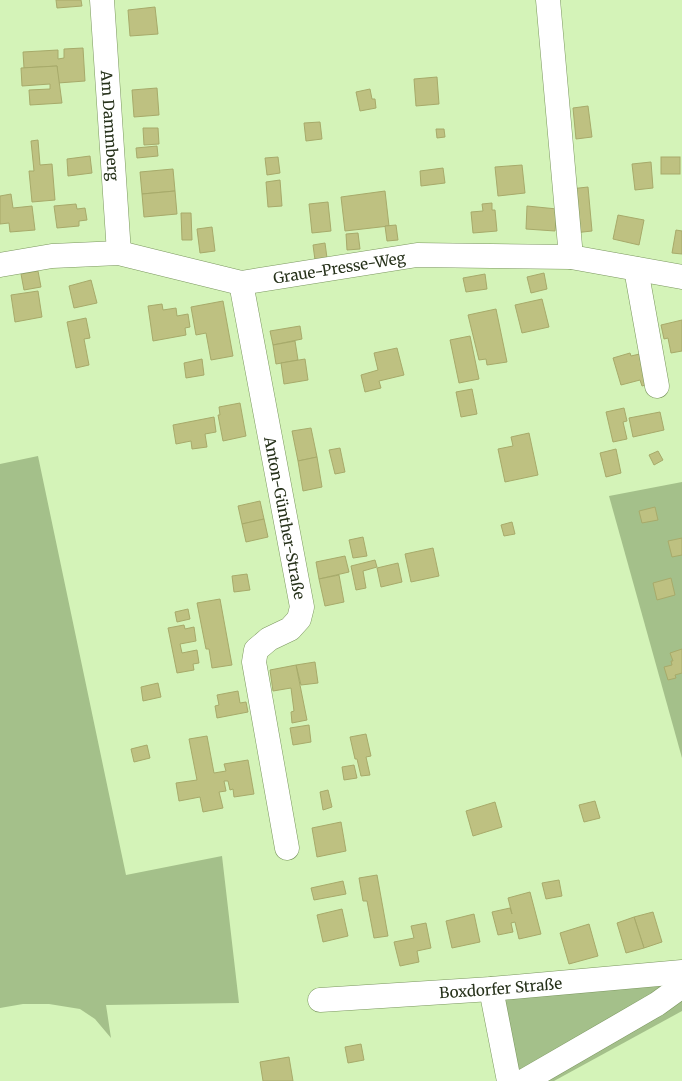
<svg xmlns="http://www.w3.org/2000/svg" width="682" height="1081" font-family="Merriweather,serif">
  <style>
    .green { fill: #a4c08a }
    .building { fill: #bec181; stroke: #a7aa6a }
    .lines { fill: none; stroke-linecap: round; stroke-linejoin: round }
    .minor-casing { stroke: #7b975f; stroke-width: 25 }
    .minor { stroke: #fff; stroke-width: 24 }
    .labels { text-anchor: middle; dominant-baseline: central; stroke-width: 4.5; stroke-linejoin: round; paint-order: stroke }
    .street-label { font-size: 15px; fill: #26311a; stroke: #fff }
  </style>
  <rect width="100%" height="100%" fill="#d4f3b8"/>
  <!-- green -->
  <g class="green">
    <path d="M38 456 126 875 222 856 239 1003 106 1005 111 1038 95 1019 80 1009 49 1004H23L0 1008V464Z"/>
    <path d="M682 482V758L609 496Z"/>
    <path d="M682 976V1011L554 1081H521L499 987Z"/>
  </g>
  <!-- building -->
  <g class="building">
    <path d="M56 0H81L82 6 57 8Z"/>
    <path d="M155 7 158 34 130 36 128 10Z"/>
    <path d="M83 48 85 81 58 83 57 66 24 68 23 52 58 50V59L64 58V49Z"/>
    <path d="M57 66 62 103 30 105 29 90 50 89V84L22 86 21 68Z"/>
    <path d="M437 77 439 104 416 106 414 79Z"/>
    <path d="M157 88 159 115 134 117 132 90Z"/>
    <path d="M370 89 372 99H375L376 108 360 111 356 92Z"/>
    <path d="M588 106 592 137 576 139 573 108Z"/>
    <path d="M320 122 322 139 306 141 304 123Z"/>
    <path d="M143 128H158L159 144 144 145Z"/>
    <path d="M436 129H444L445 137 437 138Z"/>
    <path d="M38 140 40 165 52 164 55 200 32 202 29 171H34L31 141Z"/>
    <path d="M157 146 158 156 137 158 136 148Z"/>
    <path d="M90 156 92 173 68 176 67 159Z"/>
    <path d="M278 157 280 173 267 175 265 158Z"/>
    <rect x="661" y="157" width="19" height="17"/>
    <path d="M651 162 653 188 635 190 632 164Z"/>
    <path d="M522 165 525 193 498 196 495 167Z"/>
    <path d="M443 168 445 183 421 186 420 171Z"/>
    <path d="M173 169 175 191 142 194 140 172Z"/>
    <path d="M280 180 282 206 268 207 266 182Z"/>
    <path d="M588 187 592 231 574 233 570 189Z"/>
    <path d="M175 191 177 214 144 217 142 194Z"/>
    <path d="M385 191 389 226 345 231 341 197Z"/>
    <path d="M11 194 13 208 32 206 35 230 10 232 9 223 0 224V196Z"/>
    <path d="M328 202 331 231 312 233 309 204Z"/>
    <path d="M492 203V210H495L497 231 473 233 471 212 483 211 482 204Z"/>
    <path d="M76 204 77 209 85 208 87 220 79 221V226L57 228 54 206Z"/>
    <path d="M527 206 557 209 555 231 526 229Z"/>
    <path d="M181 213H191L192 240H182Z"/>
    <path d="M618 215 644 220 639 245 613 239Z"/>
    <path d="M396 225 398 240 387 241 385 226Z"/>
    <path d="M212 227 215 251 200 253 197 229Z"/>
    <path d="M676 230 682 231V254L672 253Z"/>
    <path d="M358 233 360 249 347 250 346 234Z"/>
    <path d="M325 243 327 258 315 260 313 245Z"/>
    <path d="M38 271 41 287 24 290 21 274Z"/>
    <path d="M544 273 547 289 531 293 527 277Z"/>
    <path d="M485 274 487 289 466 292 463 278Z"/>
    <path d="M91 280 97 303 74 308 69 286Z"/>
    <path d="M38 291 42 317 15 322 11 295Z"/>
    <path d="M542 299 549 327 522 333 515 305Z"/>
    <path d="M223 301 233 356 211 360 206 333 196 335 191 307Z"/>
    <path d="M162 304 163 310 176 308 177 316 188 314 190 327 185 328 186 335 153 341 148 306Z"/>
    <path d="M496 309 507 362 487 365 486 359 479 360 468 315Z"/>
    <path d="M86 318 90 338 84 339 89 365 76 368 67 322Z"/>
    <path d="M682 320V351L671 353 668 338 664 339 661 325Z"/>
    <path d="M300 326 302 339 273 345 270 331Z"/>
    <path d="M470 336 479 379 459 383 450 340Z"/>
    <path d="M295 341 298 360 276 364 273 345Z"/>
    <path d="M397 348 404 375 379 381 381 388 365 392 361 375 378 370 374 353Z"/>
    <path d="M630 353 631 356 644 353 652 383 642 386 640 380 621 385 613 358Z"/>
    <path d="M202 359 204 375 186 378 184 363Z"/>
    <path d="M305 359 308 380 284 384 281 363Z"/>
    <path d="M472 389 477 414 461 417 456 392Z"/>
    <path d="M240 403 246 436 223 441 218 415H220L219 407Z"/>
    <path d="M624 408 627 421 623 422 627 439 613 442 606 412Z"/>
    <path d="M660 412 664 430 633 437 629 418Z"/>
    <path d="M214 417 216 432 205 434 207 447 192 449 191 441 176 444 173 425Z"/>
    <path d="M311 428 317 457 298 461 292 431Z"/>
    <path d="M529 433 538 475 505 482 498 449 513 446 511 437Z"/>
    <path d="M340 448 345 472 335 474 329 450Z"/>
    <path d="M616 449 621 473 606 477 600 453Z"/>
    <path d="M658 451 663 460 654 465 649 455Z"/>
    <path d="M317 457 322 487 303 491 298 461Z"/>
    <path d="M260 501 264 519 242 524 238 506Z"/>
    <path d="M655 507 658 520 642 523 639 511Z"/>
    <path d="M264 519 268 537 246 542 242 524Z"/>
    <path d="M512 522 515 534 504 536 501 525Z"/>
    <path d="M363 537 367 556 353 558 349 540Z"/>
    <path d="M682 538V555L672 557 668 541Z"/>
    <path d="M433 548 439 576 411 582 405 554Z"/>
    <path d="M345 556 349 572 319 579 316 562Z"/>
    <path d="M375 560 377 567 363 571 366 588 356 590 351 566Z"/>
    <path d="M398 563 402 582 381 587 377 568Z"/>
    <path d="M247 574 250 590 234 592 232 576Z"/>
    <path d="M339 575 344 602 325 606 319 579Z"/>
    <path d="M671 578 675 595 657 600 653 583Z"/>
    <path d="M220 599 232 665 212 668 209 649H206L197 603Z"/>
    <path d="M188 609 190 619 177 622 175 612Z"/>
    <path d="M184 625 185 629 194 627 196 641 180 644 182 653 197 650 199 663 193 664 194 670 177 673 168 628Z"/>
    <path d="M682 649V673L675 675 676 678 668 680 664 667 672 665 671 661H673L670 653Z"/>
    <path d="M315 662 318 683 301 685 296 665Z"/>
    <path d="M296 665 307 720 292 723 291 712 294 711 291 688 273 691 270 670Z"/>
    <path d="M158 683 161 697 143 701 141 687Z"/>
    <path d="M238 691 240 703 246 702 248 712 217 718 215 706 219 705 217 695Z"/>
    <path d="M309 725 311 742 293 745 290 728Z"/>
    <path d="M366 734 371 756 366 757 370 775 361 776 357 759H355L350 737Z"/>
    <path d="M207 736 214 773 226 771 224 764 248 760 254 794 234 797 233 789 230 790 228 781H224L226 791 219 792 223 808 203 812 200 797 179 801 176 783 197 780 189 739Z"/>
    <path d="M147 745 150 758 134 762 131 749Z"/>
    <path d="M354 765 357 778 344 780 342 767Z"/>
    <path d="M328 790 332 807 323 810 320 792Z"/>
    <path d="M595 801 600 818 584 822 579 805Z"/>
    <path d="M495 802 502 827 473 836 466 811Z"/>
    <path d="M341 822 346 851 317 857 312 828Z"/>
    <path d="M377 875 388 936 374 938 367 901H363L359 878Z"/>
    <path d="M559 880 562 896 546 899 542 883Z"/>
    <path d="M343 881 346 894 314 900 311 888Z"/>
    <path d="M530 892 541 934 519 939 515 922 511 923 513 932 498 935 492 912 510 908 512 914 508 898Z"/>
    <path d="M342 909 348 936 323 942 317 915Z"/>
    <path d="M653 912 662 942 644 948 634 917Z"/>
    <path d="M474 914 480 942 452 948 446 921Z"/>
    <path d="M634 917 644 948 626 953 617 923Z"/>
    <path d="M426 923 431 948 417 951 419 962 400 966 394 942 414 938 411 926Z"/>
    <path d="M589 924 598 956 569 964 560 933Z"/>
    <path d="M361 1044 364 1060 348 1063 345 1047Z"/>
    <path d="M289 1057 293 1081H263L260 1062Z"/>
  </g>
  <g class="lines">
    <!-- minor casing -->
    <g class="minor-casing">
      <g id="minor">
        <path id="s1" d="M102 0 119 253"/>
        <path d="M548 0 571 257"/>
        <path id="s2" d="M0 265 52 256 119 253 241 283 417 255 571 257 682 277"/>
        <path d="M636 269 657 386"/>
        <path id="s3" d="M241 283 302 607 299 619 290 629 269 639 256 650 254 662 287 848"/>
        <path d="M491 989 509 1081"/>
        <path id="s4" d="M320 1000 491 989 682 972"/>
        <path d="M524 1081 657 1004 682 986"/>
      </g>
    </g>
    <!-- minor -->
    <use href="#minor" class="minor"/>
  </g>
  <g class="labels">
    <!-- street labels -->
    <g class="street-label">
      <text stroke="none"><textPath href="#s1" startOffset="126">Am Dammberg</textPath></text>
      <text stroke="none"><textPath href="#s2" startOffset="345">Graue-Presse-Weg</textPath></text>
      <text stroke="none"><textPath href="#s3" startOffset="239">Anton-Günther-Straße</textPath></text>
      <text stroke="none"><textPath href="#s4" startOffset="181">Boxdorfer Straße</textPath></text>
    </g>
  </g>
</svg>
